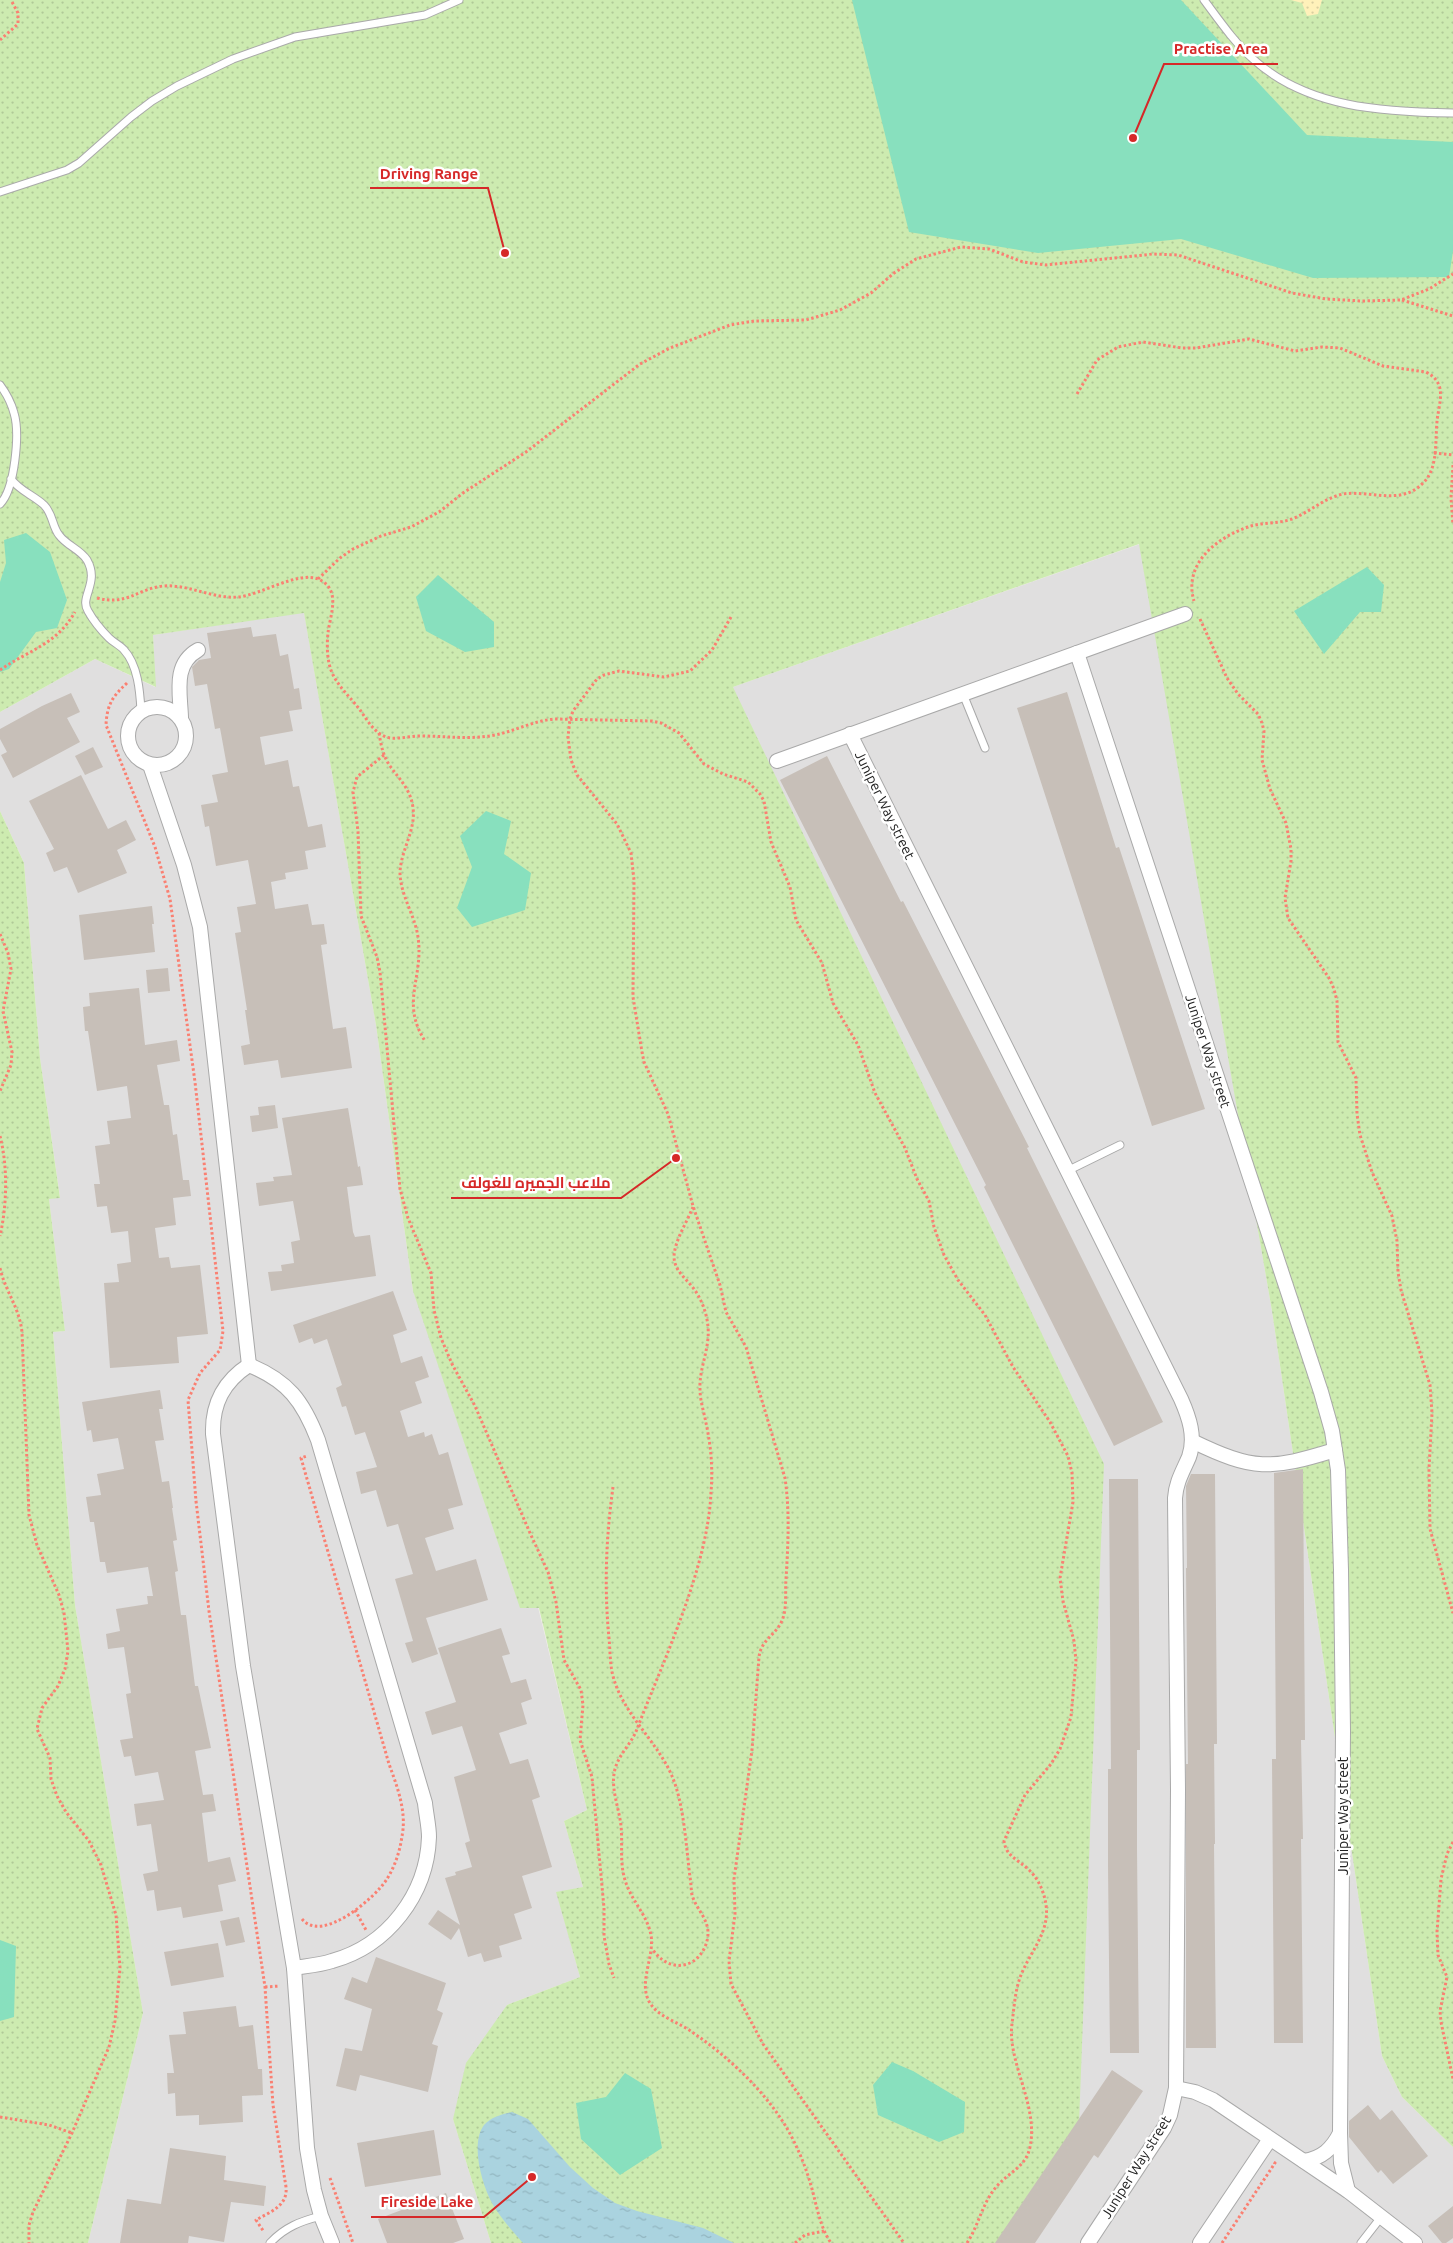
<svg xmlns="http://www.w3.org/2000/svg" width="1453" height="2243" font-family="Ubuntu,Cairo,sans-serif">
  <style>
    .residential { fill: #e0dfdf }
    .grass { fill: url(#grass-dots) }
    .sand { fill: url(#sand-dots) }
    .pitch { fill: #88e0be }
    .water { fill: url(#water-ripples) }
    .building { fill: #c7bfb8 }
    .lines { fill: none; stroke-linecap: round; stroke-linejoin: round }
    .service-casing { stroke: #a9a9a9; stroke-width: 9 }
    .minor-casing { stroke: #a9a9a9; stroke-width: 16 }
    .path { stroke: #fa8072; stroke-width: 3; stroke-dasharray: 2.5 2.5; stroke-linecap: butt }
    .service { stroke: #fff; stroke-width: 7 }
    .minor { stroke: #fff; stroke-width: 14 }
    .labels { text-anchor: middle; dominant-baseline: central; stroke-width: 5; stroke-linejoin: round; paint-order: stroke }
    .street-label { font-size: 14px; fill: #222; stroke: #fff }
    .leader { fill: none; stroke: #d62828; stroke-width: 2 }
    .callout-dot { fill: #d62828; stroke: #fff; stroke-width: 2 }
    .callout-label { font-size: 15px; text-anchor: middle; font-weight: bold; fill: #d62828; stroke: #fff; stroke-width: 5; stroke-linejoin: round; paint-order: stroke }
  </style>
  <defs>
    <pattern id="grass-dots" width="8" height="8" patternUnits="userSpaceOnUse" patternTransform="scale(1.25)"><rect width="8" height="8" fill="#cdebb0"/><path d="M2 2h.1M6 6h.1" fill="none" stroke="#b0c997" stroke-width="1.8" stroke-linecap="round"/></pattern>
    <pattern id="sand-dots" width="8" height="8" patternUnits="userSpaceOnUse" patternTransform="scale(1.25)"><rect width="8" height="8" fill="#fff1ba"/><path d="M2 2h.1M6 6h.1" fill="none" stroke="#dacea0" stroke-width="1.8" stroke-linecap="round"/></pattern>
    <pattern id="water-ripples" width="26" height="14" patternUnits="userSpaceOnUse" patternTransform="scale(1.25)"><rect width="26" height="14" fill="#aad3df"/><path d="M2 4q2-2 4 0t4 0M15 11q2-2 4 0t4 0" fill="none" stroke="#92b5bf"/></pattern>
  </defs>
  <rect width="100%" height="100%" fill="#f2efe9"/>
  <!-- residential -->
  <g class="residential">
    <path d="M1140 544 1272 1311 1382 2056 1402 2097 1453 2147V2243H1000L733 687Z"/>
    <path d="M304 612 376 1025 413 1291 538 1607 587 1810 564 1821 583 1887 557 1893 580 1977 507 2005 453 2119 491 2243H88L143 2013 75 1605 53 1332 65 1331 49 1199 60 1197 40 1058 24 863 0 811V712L95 659 155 687 153 635Z"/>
  </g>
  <!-- grass -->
  <g class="grass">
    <path d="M0 0H1453V2147L1402 2097 1382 2056 1272 1311 1139 544 733 687 1104 1464 1079 2124 1000 2243H491L453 2119 466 2063 507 2005 580 1977 556 1892 583 1887 564 1821 587 1810 539 1608H520L413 1291 376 1025 304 613 153 635 156 687 95 659 0 712Z"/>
    <path d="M0 811 24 863 40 1058 60 1198 49 1199 65 1331 53 1332 75 1605 143 2013 88 2243H0Z"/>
  </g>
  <!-- sand -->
  <path class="sand" d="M1291 0H1322L1318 14 1307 16 1302 3Z"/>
  <!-- pitch -->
  <g class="pitch">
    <path d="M852 0H1181L1307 135 1453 142V251L1449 277 1313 278 1181 239 1038 253 909 232Z"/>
    <path d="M26 533 50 552 67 600 57 628 36 632 9 669 0 672V582L6 563 4 540Z"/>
    <path d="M1367 567 1384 585 1381 612H1360L1324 654 1294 611Z"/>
    <path d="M438 575 494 622V647L465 652 426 631 416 597Z"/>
    <path d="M486 811 511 821 504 854 531 873 525 910 472 927 457 908 472 867 460 836Z"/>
    <path d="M0 1940 16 1946 14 2017 0 2021Z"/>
    <path d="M892 2062 913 2071 965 2102 964 2132 939 2142 878 2115 873 2085Z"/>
    <path d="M625 2073 651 2089 662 2148 620 2175 581 2139 576 2103 606 2097Z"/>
  </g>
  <!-- water -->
  <path class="water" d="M512 2112 528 2119 570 2167 593 2188 615 2203 637 2211 703 2228 734 2243H523C512 2231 500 2217 492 2203 482 2184 470 2144 484 2125 491 2117 502 2114 512 2112Z"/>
  <!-- building -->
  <g class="building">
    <path d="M251 627 253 637 276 634 280 656 288 654 294 689 299 688 302 709 289 711 293 731 260 737 265 765 288 760 293 787 299 786 308 827 322 824 326 847 305 851 308 869 285 873 286 879 271 882 275 909 308 904 312 925 324 924 327 944 321 945 333 1029 346 1027 352 1068 281 1078 278 1060 244 1065 241 1046 250 1044 245 1010H247L235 933 241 932 237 907 256 904 248 860 216 866 209 826 205 827 201 805 218 802 212 775 228 772 220 728 215 729 207 684 195 686 192 667 199 660 211 658 207 633Z"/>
    <path d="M1067 692 1116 848 1119 847 1205 1109 1152 1126 1017 708Z"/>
    <path d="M71 693 80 712 67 718 80 742 13 778 1 755 7 752 0 739V729L42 706Z"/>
    <path d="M93 747 103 767 85 775 75 756Z"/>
    <path d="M827 756 901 902 903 901 1029 1147 1027 1148 1163 1422 1114 1446 984 1187 986 1185 780 780Z"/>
    <path d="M81 775 108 829 126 820 136 840 117 850 127 873 78 893 67 867 54 872 46 853 54 849 29 801Z"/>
    <path d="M152 906 154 924H152L155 952 84 960 79 915Z"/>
    <path d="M168 968 170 991 148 993 146 970Z"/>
    <path d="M139 988 145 1045 177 1040 180 1061 157 1065 164 1105H169L173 1135 177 1134 183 1180H189L191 1196 173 1198 176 1225 155 1228 159 1258 169 1257 171 1268 200 1265 208 1334 177 1337 179 1363 110 1368 104 1283 119 1282 117 1264 131 1262 128 1231 111 1233 107 1206 97 1207 94 1184H100L95 1146 110 1144 107 1121 131 1118 127 1086 97 1091 88 1031H85L83 1007 90 1006 89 993Z"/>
    <path d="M275 1105 278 1128 252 1132 250 1116 259 1115 258 1107Z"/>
    <path d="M348 1108 358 1167 360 1166 363 1185 347 1187 353 1232 355 1237 370 1235 376 1276 271 1291 268 1272 282 1271 281 1265 294 1263 291 1242 300 1240 293 1201 259 1206 256 1183 274 1181 273 1177 292 1175 282 1118Z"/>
    <path d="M393 1291 407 1330 393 1335 401 1363 422 1356 429 1377 415 1382 422 1403 400 1411 408 1437 424 1432 425 1437 432 1434 439 1455 448 1452 463 1505 448 1509 454 1529 425 1538 436 1571 476 1559 488 1600 426 1618 438 1654 412 1663 405 1643 413 1641 395 1579 413 1574 398 1524 387 1527 376 1490 361 1494 356 1472 377 1467 365 1432 355 1435 346 1406 342 1407 336 1388 342 1385 327 1339 314 1344 312 1338 299 1343 293 1325Z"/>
    <path d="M160 1390 163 1409H159L164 1440 155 1441 162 1482 169 1481 173 1508H172L177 1540 173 1541 178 1571 175 1572 181 1615H186L195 1686H198L211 1748 195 1751 203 1795 213 1794 216 1811 202 1813 208 1862 230 1857 236 1881 218 1885 223 1911 183 1918 181 1907 157 1911 154 1890 147 1891 143 1874 158 1871 151 1824 137 1826 134 1804 164 1800 158 1772 135 1776 131 1756 124 1757 120 1740 133 1738 126 1694 131 1693 124 1647 108 1649 106 1634 120 1631 116 1609 148 1604 147 1596H153L148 1567 107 1573 105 1562H100L94 1522H90L86 1497 101 1495 97 1474 124 1469 118 1438 93 1442 91 1430 87 1431 82 1402Z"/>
    <path d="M1303 1469 1305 1740H1301L1303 1839H1301L1303 2043H1274L1272 1759H1276L1274 1473Z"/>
    <path d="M1191 1474H1215L1217 1744H1214L1215 1844H1214L1216 2048H1186V1764H1188L1186 1568H1187L1186 1486Z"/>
    <path d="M1109 1479H1138L1140 1750H1137V1849L1139 2053H1110L1108 1866V1769H1111Z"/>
    <path d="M501 1628 510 1654 502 1656 511 1683 526 1679 532 1699 521 1703 527 1724 499 1733 510 1764 528 1759 540 1797 532 1800 552 1867 522 1876 532 1908 514 1914 522 1939 499 1946 502 1957 484 1962 481 1953 468 1957 459 1928 451 1940 428 1924 438 1910 460 1925 445 1878 456 1875 455 1872 472 1867 465 1843 470 1841 454 1777 476 1770 462 1726 432 1735 425 1712 456 1702 438 1648Z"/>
    <path d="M239 1917 245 1942 226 1946 220 1921Z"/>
    <path d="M218 1943 224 1977 171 1986 164 1952Z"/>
    <path d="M376 1957 446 1983 437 2010 443 2013 432 2044 438 2046 428 2092 360 2075 356 2091 336 2086 345 2048 362 2051 372 2009 344 1999 352 1977 367 1983Z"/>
    <path d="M236 2006 239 2027 253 2025 258 2069H262L263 2095 242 2096 243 2122 199 2125V2115L176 2116 175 2093 168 2094 167 2073H174L169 2035 186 2034 183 2012Z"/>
    <path d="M1112 2070 1143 2091 1098 2158 1094 2155 1035 2243H995Z"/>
    <path d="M1368 2105 1380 2120 1392 2110 1428 2156 1393 2184 1381 2170 1378 2173 1349 2137V2121Z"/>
    <path d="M434 2130 441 2175 365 2187 357 2143Z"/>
    <path d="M170 2148 226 2156 224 2180 266 2186 264 2206 231 2202 224 2242 189 2236 188 2243H120L127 2199 161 2204Z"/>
    <path d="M446 2193 464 2239 453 2243H387L378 2219Z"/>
    <path d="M1453 2206V2238L1446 2243H1442L1428 2226Z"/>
  </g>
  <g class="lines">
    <!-- service casing -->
    <g class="service-casing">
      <g id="service">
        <path d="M1204 0C1219 20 1234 42 1253 59 1307 108 1383 112 1453 113"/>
        <path d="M0 192 67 170 79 163 131 117 152 101 177 86 233 59 295 37 425 15 459 0"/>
        <path d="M0 385C6 393 11 402 14 413 20 433 15 489 0 504"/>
        <path d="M11 479C20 491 33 495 44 505 53 514 52 526 59 535 67 546 80 549 87 560 100 583 79 597 88 611 93 620 102 631 109 638 114 643 120 645 124 650 138 665 140 692 141 711"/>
        <path d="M963 694 985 748"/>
        <path d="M1067 1171 1120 1145"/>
        <path d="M270 2243C285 2227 301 2221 321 2216"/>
        <path d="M1361 2243 1382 2216"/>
      </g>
    </g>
    <!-- minor casing -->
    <g class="minor-casing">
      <g id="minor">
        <path d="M1077 653 1321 1392 1332 1431 1338 1470 1341 1570 1343 1731 1340 2133C1332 2149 1322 2158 1304 2161"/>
        <circle cx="157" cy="736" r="29"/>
        <path d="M181 717C180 692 173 664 198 650"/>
        <path d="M850 734 1181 1399C1189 1417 1196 1437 1189 1457 1183 1471 1176 1482 1175 1498L1178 1790 1176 2088 1170 2115 1164 2128 1088 2243"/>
        <path d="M777 761 1185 614"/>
        <path d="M150 765 184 865 200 927 249 1365"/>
        <path d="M249 1365C223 1382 212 1404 213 1434L243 1666 294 1968 307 2148 314 2190 321 2216 332 2243"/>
        <path d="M249 1365C288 1381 303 1401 318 1440L425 1803C426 1814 429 1826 429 1837 427 1895 387 1946 332 1961 320 1965 307 1966 294 1968"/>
        <path d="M1192 1441C1254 1471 1270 1470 1335 1450"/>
        <path d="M1176 2088 1195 2092 1213 2100 1348 2191 1415 2243"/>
        <path d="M1340 2133 1341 2163 1348 2191"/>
        <path d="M1200 2243 1270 2139"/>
      </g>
    </g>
    <!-- path -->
    <g class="path">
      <path d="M0 40 18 24V13L11 0"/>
      <path d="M1402 300 1453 316"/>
      <path d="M1077 394 1097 360 1118 347 1143 342 1182 348H1196L1249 339 1295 351 1322 347 1340 348 1383 366 1426 372C1445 382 1441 397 1438 414 1434 436 1440 467 1423 483 1401 506 1370 490 1343 494 1324 498 1310 512 1292 519 1278 524 1262 522 1248 527 1216 538 1183 564 1194 601"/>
      <path d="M1434 453 1453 455"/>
      <path d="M1453 465 1451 498 1453 525"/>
      <path d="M318 579 340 558 353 549 381 536 411 527 439 512 463 493 526 452 640 364 670 348 730 325 754 321 806 320 840 310 871 293 894 273 916 259 961 247 989 249 1023 262 1046 265 1153 254 1178 255 1292 293 1326 299 1362 301 1401 300 1429 289 1453 274"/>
      <path d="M97 598C127 606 137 589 163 586 189 584 212 599 238 597 261 595 297 571 318 579 342 589 330 615 328 633 327 643 327 654 329 663 333 683 349 695 360 710 368 721 375 735 390 738 400 739 410 736 420 736 446 736 470 740 495 735 515 731 533 721 554 719L652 721 661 723 679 733 704 764 723 774 748 782 760 794 764 801 771 842 790 887 796 920 822 963 833 1003 858 1045 875 1093 905 1148 917 1179 929 1201 934 1227 944 1255 958 1280 985 1315 1013 1367 1050 1422 1068 1456 1072 1473 1073 1502 1060 1578 1063 1601 1074 1641 1076 1661 1071 1717 1060 1749 1051 1764 1025 1795 1004 1841C1006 1856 1017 1859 1028 1869 1038 1878 1044 1891 1046 1905 1050 1932 1030 1952 1021 1975 1015 1990 1014 2008 1012 2024 1007 2062 1039 2106 1030 2147 1026 2167 1009 2172 997 2186 982 2203 979 2225 967 2243"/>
      <path d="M731 617 712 650 690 671 664 677 619 671 604 675 597 679 573 711 570 719 568 737 571 760 577 775 617 824 631 853 634 880 633 997 642 1052 644 1062 668 1114 693 1206 720 1285 726 1312 746 1347 785 1478C790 1513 788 1545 786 1579 785 1592 787 1606 783 1618 778 1634 761 1639 759 1657L752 1750 734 1879 735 1914 729 1961 731 1984 763 2044 904 2243"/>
      <path d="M1200 619 1227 678 1238 694 1258 714 1262 723 1264 731 1262 760 1270 789 1286 823 1291 849V861L1285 898 1288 918 1329 978 1334 989 1337 1001 1338 1042 1356 1078 1357 1114 1360 1135 1372 1172 1392 1216 1397 1241 1398 1272 1401 1290 1430 1385 1432 1413 1429 1469 1430 1529 1453 1613"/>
      <path d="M0 670C29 650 56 645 75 612"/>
      <path d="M127 683C112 697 107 705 106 725L155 847 170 899 195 1082 223 1331 220 1350 200 1373 188 1400 196 1501 209 1611 265 1987 273 2105 286 2187C288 2206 270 2212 256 2220L264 2232"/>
      <path d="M379 733C381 745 383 756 390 766 400 780 411 790 413 808 416 830 401 850 400 872 400 895 415 915 418 937 424 978 400 1002 425 1041"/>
      <path d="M384 755 357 777 353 792 358 831 361 916 377 957 380 972 400 1189 408 1218 431 1273 434 1310 441 1338 452 1364 475 1406 530 1533 548 1572 556 1602 564 1660 581 1690 583 1705 580 1740 592 1777 604 1908V1936L609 1964 614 1978"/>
      <path d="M0 934 8 953 11 969 3 1011 12 1052 11 1065 0 1091"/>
      <path d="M0 1136C8 1167 7 1205 0 1236"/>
      <path d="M693 1207C687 1222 675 1240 674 1256 674 1271 686 1278 694 1289 702 1300 707 1314 708 1327 710 1349 699 1368 700 1389 700 1401 704 1412 706 1423 711 1446 713 1469 711 1492 708 1567 664 1659 637 1729 632 1743 619 1754 615 1769 610 1788 619 1807 621 1826 623 1845 619 1864 626 1883 632 1901 647 1915 651 1935 655 1959 635 1987 653 2007 662 2018 680 2023 692 2032 727 2056 762 2088 785 2125 797 2145 806 2167 812 2189 817 2207 820 2227 831 2243"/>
      <path d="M0 1268C5 1291 19 1306 22 1332L29 1515 37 1545 59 1595 64 1613 68 1651 65 1669 58 1686 42 1708 37 1729 50 1758 51 1779 57 1796 66 1812 89 1841 101 1865 116 1915 120 1968 115 2021 109 2047 72 2133 33 2212 29 2225V2243"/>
      <path d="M613 1487C606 1538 604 1587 609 1638 610 1649 610 1661 612 1672 621 1713 656 1739 672 1776 684 1804 686 1846 690 1877 691 1883 691 1889 692 1895 696 1909 708 1918 708 1933 708 1944 702 1956 692 1962 677 1970 662 1963 653 1950"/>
      <path d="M1453 1842 1447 1854 1441 1879 1437 1932 1438 1955 1447 1977 1440 2011 1441 2022 1453 2079"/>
      <path d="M355 1910 366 1930"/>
      <path d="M302 1919C322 1944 375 1898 387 1879 395 1866 400 1851 402 1836 407 1812 397 1786 389 1764L301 1458 307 1456"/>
      <path d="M265 1987 280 1986"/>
      <path d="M0 2117 49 2125 72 2133"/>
      <path d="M330 2178 353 2243"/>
      <path d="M795 2243 805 2235 824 2231"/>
      <path d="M1222 2243 1275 2163 1272 2161"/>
    </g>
    <!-- service -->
    <use href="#service" class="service"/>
    <!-- minor -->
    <use href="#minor" class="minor"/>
  </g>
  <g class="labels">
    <!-- street labels -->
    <g class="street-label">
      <text transform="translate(885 805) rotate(64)">Juniper Way street</text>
      <text transform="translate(1208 1051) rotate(72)">Juniper Way street</text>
      <text transform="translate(1343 1816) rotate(-90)">Juniper Way street</text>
      <text transform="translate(1136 2167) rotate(-58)">Juniper Way street</text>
    </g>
  </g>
  <!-- callouts -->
  <path class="leader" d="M1133 138L1164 64H1278M505 253L488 188H370M676 1158L621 1198H451M532 2177L484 2217H371"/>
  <g class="callout-dot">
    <circle cx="1133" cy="138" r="5"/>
    <circle cx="505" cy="253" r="5"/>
    <circle cx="676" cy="1158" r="5"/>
    <circle cx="532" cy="2177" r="5"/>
  </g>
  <g class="callout-label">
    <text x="1221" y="54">Practise Area</text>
    <text x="429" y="179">Driving Range</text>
    <text x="536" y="1188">ملاعب الجميره للغولف</text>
    <text x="427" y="2207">Fireside Lake</text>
  </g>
</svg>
